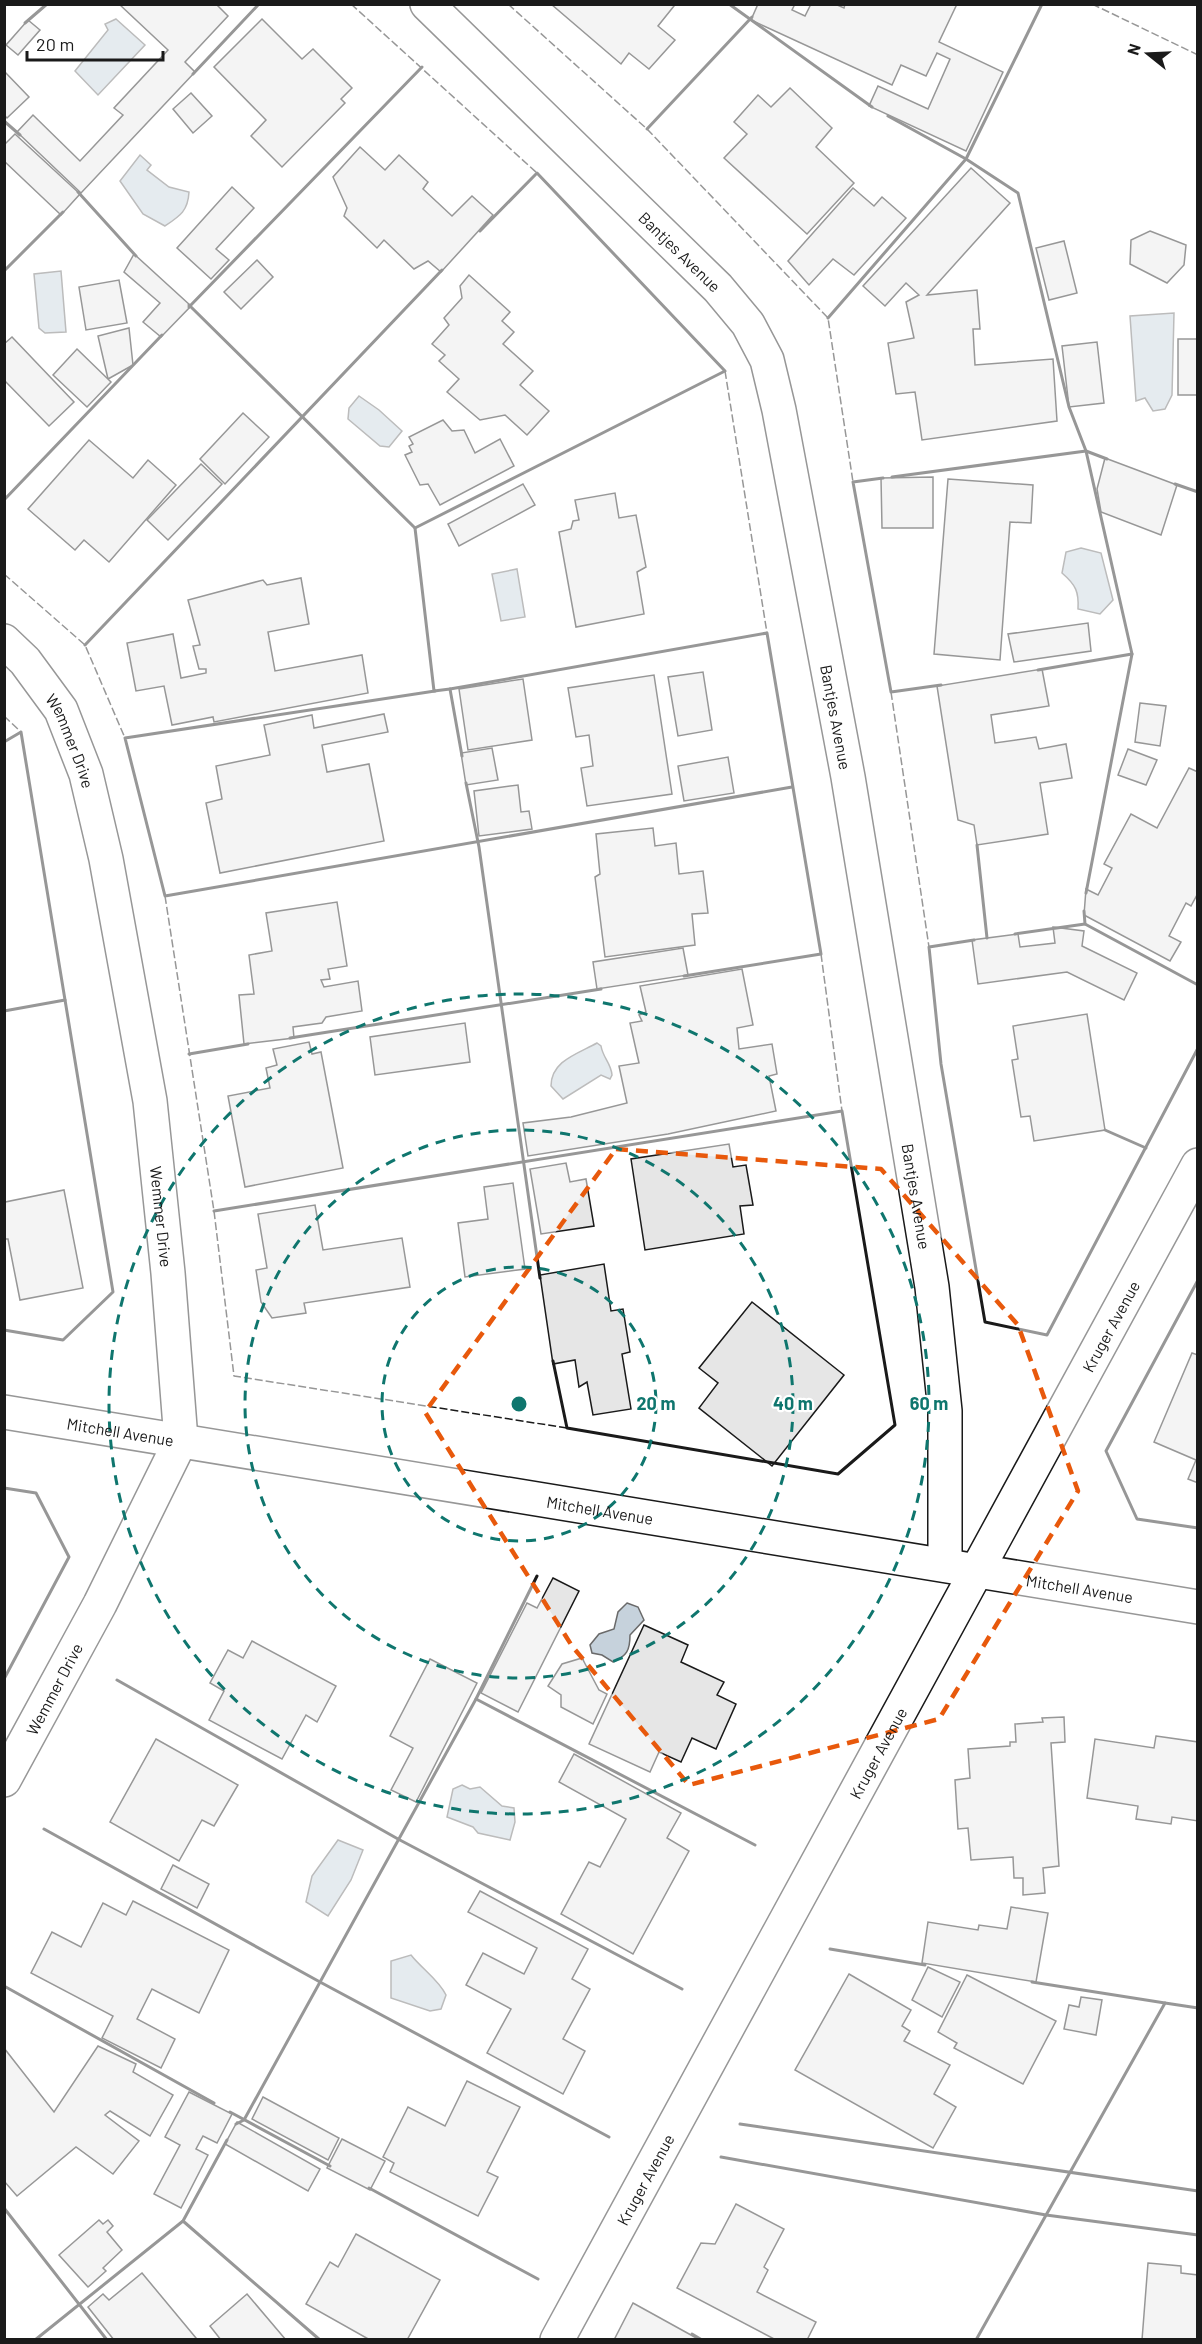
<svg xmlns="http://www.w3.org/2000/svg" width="1202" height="2344" font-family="Barlow,sans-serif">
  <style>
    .water { fill: #c6d2dc; stroke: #6a6a6a; stroke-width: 1.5 }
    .building { fill: #e6e6e6; stroke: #1a1a1a; stroke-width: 1.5 }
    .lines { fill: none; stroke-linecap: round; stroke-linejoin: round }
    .minor-casing { stroke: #1a1a1a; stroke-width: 36 }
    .minor { stroke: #fff; stroke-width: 33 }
    .fence { stroke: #1a1a1a; stroke-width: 1.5; stroke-dasharray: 8 3; stroke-linecap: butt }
    .wall { stroke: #1a1a1a; stroke-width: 3 }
    .marked { fill: none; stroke: #e8590c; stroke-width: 4.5; stroke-dasharray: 12 8; stroke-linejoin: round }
    .ring { fill: none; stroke: #0f766e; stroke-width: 3; stroke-dasharray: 10 8 }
    .labels { text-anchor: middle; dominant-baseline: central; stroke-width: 4.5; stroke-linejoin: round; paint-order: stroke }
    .street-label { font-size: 16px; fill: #1a1a1a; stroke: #fff }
    .centre { fill: #0f766e; stroke: #fff; stroke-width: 3 }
    .ring-label { font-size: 18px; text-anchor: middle; font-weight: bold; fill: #0f766e; stroke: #fff; stroke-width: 4.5; stroke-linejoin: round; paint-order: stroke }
  </style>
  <rect width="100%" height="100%" fill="#fff"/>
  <!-- water -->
  <g class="water">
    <path d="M116 19 145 45 98 95 75 71 108 30 105 24Z"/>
    <path d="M140 155 151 165 147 170 169 187 189 192C188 211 180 216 165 226L143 214 120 181Z"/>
    <path d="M61 271 66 332 45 333 39 328 34 274Z"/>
    <path d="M1174 313 1172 395 1165 409 1153 411 1145 398 1136 401 1130 316Z"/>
    <path d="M359 396 379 410 402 431 389 447 380 446 348 419 349 408Z"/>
    <path d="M1081 548 1101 553 1113 600 1100 614 1078 609C1079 592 1076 585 1062 573L1066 552Z"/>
    <path d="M517 569 525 617 501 621 492 574Z"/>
    <path d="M597 1043 601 1046C603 1058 611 1063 612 1075L610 1079 601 1075 563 1099 551 1086C551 1061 577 1054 597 1043Z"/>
    <path d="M627 1603 638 1607 644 1620 630 1635C630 1650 627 1656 613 1662L602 1655 592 1653 590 1645 599 1634 614 1629 618 1612Z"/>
    <path d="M462 1785 470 1789 480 1787 502 1806 514 1808 515 1822 510 1840 478 1833 473 1827 447 1817 453 1789Z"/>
    <path d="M338 1840 363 1850 351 1880 328 1916 306 1902 312 1876Z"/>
    <path d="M411 1955C422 1969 439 1980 446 1995L441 2009 430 2011 391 1998V1961Z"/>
  </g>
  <!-- building -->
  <g class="building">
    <path d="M119 4H216L228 16 185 62 195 72 81 193 17 132 33 115 80 161 123 115 114 108 168 50Z"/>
    <path d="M551 4H672L674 6 658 26 675 40 649 69 629 53 621 64Z"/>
    <path d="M758 4H795L792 10 805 16 811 4H835L844 8 845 4H957L939 42 1003 72 966 151 869 106 878 86 928 109 950 59 937 53 926 76 901 65 892 85 751 20Z"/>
    <path d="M262 19 302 59 313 49 352 88 341 99 345 103 282 167 251 136 266 120 214 67Z"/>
    <path d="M28 20 40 30 18 55 6 45Z"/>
    <path d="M4 71 29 97 7 118 4 115Z"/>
    <path d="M790 88 832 128 816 147 854 183 807 234 724 158 747 134 734 122 758 95 771 107Z"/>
    <path d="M191 93 212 116 193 133 173 109Z"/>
    <path d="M15 134 80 194 61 215 4 161V145Z"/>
    <path d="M360 147 385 170 399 155 428 182 423 189 452 216 472 196 493 215 441 272 428 261 414 269 384 240 377 248 344 216 347 208 333 177Z"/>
    <path d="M971 168 1010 203 927 295 977 290 980 329H973L975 365 1053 359 1057 421 922 440 915 392 896 394 888 343 914 338 906 302 919 295 906 283 885 306 863 286Z"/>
    <path d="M232 187 254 208 216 249 229 260 211 279 177 248Z"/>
    <path d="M853 188 874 206 882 197 906 218 854 275 833 259 809 285 788 261Z"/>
    <path d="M1150 231 1186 245 1184 265 1167 283 1130 264 1131 240Z"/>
    <path d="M1064 241 1077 293 1049 300 1036 248Z"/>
    <path d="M134 254 191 306 161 337 143 322 160 303 124 272Z"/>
    <path d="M257 260 273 277 241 309 224 292Z"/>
    <path d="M469 275 510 312 502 321 514 332 503 344 533 371 520 385 549 411 527 435 505 415 480 420 447 392 459 379 439 361 445 355 432 344 449 325 444 318 462 298 460 286Z"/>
    <path d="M119 280 127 323 86 330 79 287Z"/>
    <path d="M129 328 133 365 108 379 98 336Z"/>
    <path d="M12 337 74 402 49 426 4 380V344Z"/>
    <rect x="1178" y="339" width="20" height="56"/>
    <path d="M1097 342 1104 403 1069 407 1062 346Z"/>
    <path d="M77 349 111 382 87 407 53 375Z"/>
    <path d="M243 413 269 437 225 484 200 459Z"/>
    <path d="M443 420 452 431 464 430 475 453 500 439 514 466 440 505 428 484 420 485 405 455 412 452 409 446 413 444 409 437Z"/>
    <path d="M89 440 133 478 148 460 176 485 109 562 84 540 75 550 28 509Z"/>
    <path d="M1105 458 1177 485 1161 535 1101 512 1097 489Z"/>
    <path d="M201 464 222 484 168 540 147 520Z"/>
    <path d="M933 477V528H882L881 478Z"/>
    <path d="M948 479 1033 485 1031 523 1010 522 1000 660 934 654Z"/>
    <path d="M523 484 535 505 459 546 448 524Z"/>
    <path d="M615 493 619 518 636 515 646 567 637 572 644 614 576 627 559 532 571 529 573 521 579 520 575 500Z"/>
    <path d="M301 578 309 624 268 632 275 671 362 655 368 693 214 722 213 717 172 725 164 686 136 691 127 643 173 634 181 678 206 673V669H199L193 646 200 645 188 600 263 580 267 585Z"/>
    <path d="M1088 623 1091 651 1014 662 1008 634Z"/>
    <path d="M1042 669 1049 706 991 715 995 743 1036 737 1039 749 1066 744 1072 778 1040 783 1048 834 977 845 974 825 958 820 937 686Z"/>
    <path d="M703 672 712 730 678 736 668 677Z"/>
    <path d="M654 675 672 794 587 806 581 768 593 766 589 735 576 737 568 688Z"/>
    <path d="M523 679 532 740 468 750 459 689Z"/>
    <path d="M1140 703 1166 706 1160 746 1135 742Z"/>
    <path d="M384 714 388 732 322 745 327 772 369 764 384 841 220 873 206 803 222 799 216 766 270 755 264 725 312 715 314 728Z"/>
    <path d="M492 748 498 780 466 785 461 753Z"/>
    <path d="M1128 749 1157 760 1146 785 1118 775Z"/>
    <path d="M728 757 734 793 684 801 678 766Z"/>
    <path d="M1189 768 1198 772V893L1191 906 1186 903 1169 936 1181 942 1170 961 1084 915 1086 889 1098 895 1112 868 1104 864 1131 814 1157 828Z"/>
    <path d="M518 785 521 812 529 811 532 829 479 836 474 791Z"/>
    <path d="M653 828 655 846 676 843 679 874 703 871 708 913 692 914 695 945 605 957 595 877 600 874 596 834Z"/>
    <path d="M337 902 347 966 328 969 330 979 321 980 324 987 358 981 362 1011 326 1017 322 1023 293 1027 294 1038 244 1044 239 995 254 994 249 955 272 951 266 913Z"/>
    <path d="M1053 927 1084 931 1082 946 1137 973 1124 1000 1067 972 978 984 972 940 1018 934 1020 947 1055 943Z"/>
    <path d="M683 948 688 975 597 989 593 962Z"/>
    <path d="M742 969 753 1025 737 1028 739 1049 772 1044 777 1074 769 1076 776 1111 668 1134 528 1156 523 1123 571 1117 627 1103 619 1066 639 1063 630 1023 642 1021 639 1015 646 1012 640 986Z"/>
    <path d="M1087 1014 1105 1130 1034 1141 1030 1116 1021 1117 1012 1060 1018 1059 1013 1026Z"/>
    <path d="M465 1023 470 1062 375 1075 370 1037Z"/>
    <path d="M309 1042 312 1054 321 1052 343 1168 245 1187 228 1096 270 1088 266 1068 277 1065 273 1049Z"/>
    <path d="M729 1144 733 1167 746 1165 753 1205 740 1206 744 1234 645 1250 631 1159Z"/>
    <path d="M566 1163 570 1182 586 1179 594 1226 541 1234 530 1169Z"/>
    <path d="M513 1183 525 1269 465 1277 458 1223 488 1219 484 1187Z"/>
    <path d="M64 1190 83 1288 20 1300 8 1239H4V1196L5 1202Z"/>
    <path d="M315 1205 323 1250 402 1238 410 1287 304 1303 306 1313 272 1318 261 1302 256 1270 267 1268 258 1214Z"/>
    <path d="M604 1264 611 1311 623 1309 630 1352 622 1354 631 1409 593 1415 587 1382 579 1387 575 1360 553 1364 540 1275Z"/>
    <path d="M752 1302 844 1375 772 1466 699 1408 718 1383 699 1368Z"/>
    <path d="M1192 1353 1198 1355V1483L1188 1479 1196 1460 1154 1442Z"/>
    <path d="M553 1578 579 1591 518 1712 481 1693 527 1603 537 1608Z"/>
    <path d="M644 1625 688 1645 681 1662 724 1682 717 1695 736 1704 716 1749 692 1738 681 1762 659 1752 650 1772 589 1744Z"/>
    <path d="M252 1641 336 1686 317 1722 306 1715 282 1759 209 1720 224 1691 210 1683 228 1650 243 1658Z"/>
    <path d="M582 1658 599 1690 607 1694 593 1724 561 1707V1695L548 1686 562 1664Z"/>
    <path d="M430 1659 477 1683 416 1802 391 1790 413 1748 390 1736Z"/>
    <path d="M1064 1717 1065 1742 1051 1743 1059 1866 1043 1868 1045 1893 1023 1895V1878H1014L1013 1857 971 1860 968 1828 958 1829 955 1780 970 1778 968 1749 1010 1746V1742H1016L1015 1724 1043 1722 1042 1718Z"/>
    <path d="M1156 1736 1198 1742V1821L1172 1817 1171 1824 1136 1819 1138 1806 1087 1798 1095 1739 1154 1748Z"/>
    <path d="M156 1739 238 1785 214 1826 202 1820 179 1861 110 1822Z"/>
    <path d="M574 1754 681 1813 667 1838 689 1851 633 1954 561 1914 589 1862 600 1867 626 1819 559 1782Z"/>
    <path d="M173 1865 209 1884 197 1908 161 1889Z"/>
    <path d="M480 1891 588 1949 572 1979 590 1989 563 2039 585 2051 563 2094 487 2053 511 2009 466 1985 483 1953 524 1974 537 1948 468 1912Z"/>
    <path d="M133 1901 229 1950 199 2013 152 1989 137 2019 175 2039 161 2068 102 2038 113 2016 31 1973 52 1932 81 1947 103 1903 126 1915Z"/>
    <path d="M1011 1907 1048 1913 1036 1982 922 1963 928 1922 978 1930 979 1925 1007 1929Z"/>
    <path d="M928 1967 960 1982 942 2017 912 2000Z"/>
    <path d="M849 1974 911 2010 902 2026 910 2031 904 2041 950 2065 934 2094 956 2107 933 2148 795 2070Z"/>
    <path d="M967 1975 1056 2021 1023 2084 954 2048 957 2043 938 2032Z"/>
    <path d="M1081 1997 1102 2000 1096 2035 1064 2029 1069 2005 1079 2007Z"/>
    <path d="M98 2046 136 2064 133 2072 173 2095 150 2136 110 2111 105 2115 139 2141 113 2174 76 2147 17 2196 4 2181V2048L54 2112Z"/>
    <path d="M467 2081 520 2107 487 2172 498 2177 478 2216 390 2172 394 2163 383 2157 408 2107 445 2126Z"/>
    <path d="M189 2092 232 2114 217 2143 203 2136 196 2149 208 2155 181 2208 154 2194 180 2145 165 2137Z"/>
    <path d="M263 2097 339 2138 328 2160 252 2119Z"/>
    <path d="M237 2122 320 2169 308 2191 225 2144Z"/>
    <path d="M342 2139 385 2161 370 2190 327 2168Z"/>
    <path d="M736 2204 784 2229 764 2267 768 2270 757 2292 816 2322 807 2340H776L677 2288 701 2243 715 2244Z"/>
    <path d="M99 2220 103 2224 108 2220 113 2226 107 2232 122 2250 103 2268 106 2271 88 2287 59 2255Z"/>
    <path d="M356 2234 440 2280 407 2340H370L306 2304 330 2262 338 2267Z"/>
    <path d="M1148 2263 1181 2266V2273L1198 2275V2340H1142Z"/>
    <path d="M142 2273 196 2338 194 2340H114L88 2307 103 2294 109 2300Z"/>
    <path d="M247 2294 286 2340H221L210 2326Z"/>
    <path d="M633 2303 700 2340H614Z"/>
  </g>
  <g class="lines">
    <!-- minor casing -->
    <g class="minor-casing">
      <g id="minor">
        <path id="s1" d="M427 4 718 288 748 324 767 360 779 410 848 777 932 1287 945 1411V1565"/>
        <path id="s2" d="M4 641 25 661 61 710 86 774 106 859 150 1101 168 1273 181 1440 100 1604 4 1780"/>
        <path id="s3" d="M4 1412 1198 1607"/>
        <path id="s4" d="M557 2340 1198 1165"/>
      </g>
    </g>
    <!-- minor -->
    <use href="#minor" class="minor"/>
    <!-- fence -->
    <g class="fence">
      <path d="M351 4 537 173"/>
      <path d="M508 4 647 129 828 318 853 482"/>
      <path d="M1092 4 1198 55"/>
      <path d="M725 371 767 633"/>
      <path d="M4 574 85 645 125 738"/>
      <path d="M891 692 929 947"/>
      <path d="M4 716 21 732"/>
      <path d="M165 896 214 1211 234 1376 567 1428"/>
      <path d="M821 954 842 1111"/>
    </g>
    <!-- wall -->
    <g class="wall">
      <path d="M729 4 872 107"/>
      <path d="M25 23 47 4"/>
      <path d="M193 74 259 4"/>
      <path d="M888 116 966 159 1018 193 1069 407 1086 451 1132 654 1086 893"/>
      <path d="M4 121 20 135"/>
      <path d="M647 129 752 17"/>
      <path d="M78 192 136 256"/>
      <path d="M4 271 63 212"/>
      <path d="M189 305 415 528 434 691 450 689 462 756"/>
      <path d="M189 307 422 67"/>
      <path d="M828 318 966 159 1042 4"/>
      <path d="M892 477 1086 451 1107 459"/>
      <path d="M883 478 853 482 891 692 941 685"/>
      <path d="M1175 484 1198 492"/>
      <path d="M4 500 162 335"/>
      <path d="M415 528 725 371 537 173 480 231"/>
      <path d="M85 645 442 270"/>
      <path d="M1038 670 1132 654"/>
      <path d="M450 689 767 633 821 954 684 976"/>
      <path d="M435 691 125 738 165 896 792 787"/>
      <path d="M4 742 21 732 113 1292 63 1340 4 1330"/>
      <path d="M466 783 479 847 540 1278"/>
      <path d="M977 845 987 938"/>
      <path d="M1084 911 1085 924 1198 985"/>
      <path d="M1015 934 1085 924"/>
      <path d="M974 940 929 947 941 1064 985 1322 1047 1335 1198 1048"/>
      <path d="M4 1011 65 1000"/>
      <path d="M290 1038 601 989"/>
      <path d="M189 1054 248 1044"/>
      <path d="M1105 1130 1146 1148"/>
      <path d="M214 1211 842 1111 895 1425 838 1474 567 1428 553 1361"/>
      <path d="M1198 1280 1106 1451 1137 1519 1198 1528"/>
      <path d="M4 1488 36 1493 69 1557 4 1679"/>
      <path d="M117 1680 398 1839 682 1989"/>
      <path d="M476 1699 755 1845"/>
      <path d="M44 1829 320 1982 609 2137"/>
      <path d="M830 1949 925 1965"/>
      <path d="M1032 1982 1165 2003"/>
      <path d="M4 1986 214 2103"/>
      <path d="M230 2112 330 2166"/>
      <path d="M236 2124 244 2120 476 1699 537 1576"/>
      <path d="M740 2124 1198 2191"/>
      <path d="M721 2157 1046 2215 1198 2235"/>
      <path d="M369 2188 538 2279"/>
      <path d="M4 2208 107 2340"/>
      <path d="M183 2221 320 2340"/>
      <path d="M692 2334 702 2340"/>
      <path d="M35 2340 183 2221 227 2140"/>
      <path d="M976 2340 1165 2003 1198 2008"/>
    </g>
  </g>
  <!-- marked area -->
  <path d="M0 0H1202V2344H0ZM616 1149 881 1169 1018 1325 1078 1491 939 1719 689 1785 572 1646 425 1412Z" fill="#fff" fill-opacity=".55" fill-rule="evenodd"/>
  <path class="marked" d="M616 1149 881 1169 1018 1325 1078 1491 939 1719 689 1785 572 1646 425 1412Z"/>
  <!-- distance rings -->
  <g class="ring">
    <circle cx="519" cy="1404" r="137"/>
    <circle cx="519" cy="1404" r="274"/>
    <circle cx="519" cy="1404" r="410"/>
  </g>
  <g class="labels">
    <!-- street labels -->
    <g class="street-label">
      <text stroke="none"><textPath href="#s1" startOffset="354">Bantjes Avenue</textPath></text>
      <text stroke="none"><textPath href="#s1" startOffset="858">Bantjes Avenue</textPath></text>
      <text stroke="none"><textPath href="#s2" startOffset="122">Wemmer Drive</textPath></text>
      <text stroke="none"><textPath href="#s1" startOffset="1344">Bantjes Avenue</textPath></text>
      <text stroke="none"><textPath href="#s2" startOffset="608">Wemmer Drive</textPath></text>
      <text stroke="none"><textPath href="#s4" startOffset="1155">Kruger Avenue</textPath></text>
      <text stroke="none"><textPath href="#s3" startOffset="118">Mitchell Avenue</textPath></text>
      <text stroke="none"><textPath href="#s3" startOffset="604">Mitchell Avenue</textPath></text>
      <text stroke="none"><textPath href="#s3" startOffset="1090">Mitchell Avenue</textPath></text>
      <text transform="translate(54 1689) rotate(-62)">Wemmer Drive</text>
      <text stroke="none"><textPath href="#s4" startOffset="669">Kruger Avenue</textPath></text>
      <text stroke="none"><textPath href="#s4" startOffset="183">Kruger Avenue</textPath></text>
    </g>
  </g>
  <circle cx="519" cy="1404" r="9" class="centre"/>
  <g class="ring-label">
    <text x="656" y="1410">20 m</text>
    <text x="793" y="1410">40 m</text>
    <text x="929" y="1410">60 m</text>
  </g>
  <!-- border -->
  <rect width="1202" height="2344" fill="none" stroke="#1a1a1a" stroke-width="12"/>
  <!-- north arrow -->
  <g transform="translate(1148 54) rotate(288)" stroke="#ffffff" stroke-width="4.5" paint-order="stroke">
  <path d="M0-4.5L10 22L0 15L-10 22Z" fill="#1a1a1a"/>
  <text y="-9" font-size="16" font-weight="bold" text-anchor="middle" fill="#1a1a1a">N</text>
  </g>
  <!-- scale -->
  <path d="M27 51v9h136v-9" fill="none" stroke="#1a1a1a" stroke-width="3"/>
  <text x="36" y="51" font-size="18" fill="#1a1a1a" stroke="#ffffff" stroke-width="4.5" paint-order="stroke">20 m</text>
</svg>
